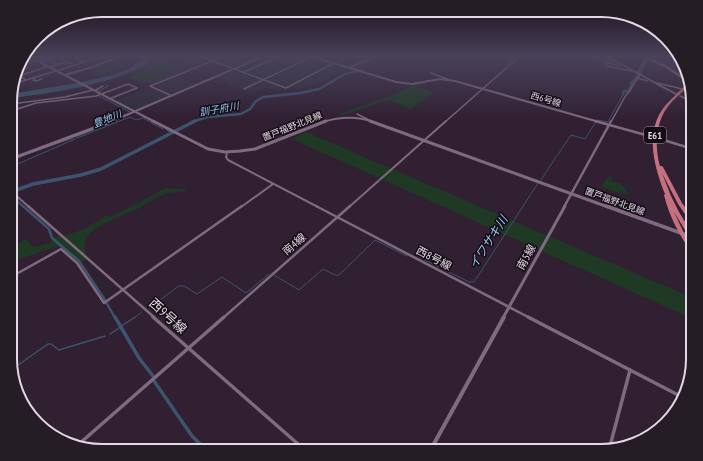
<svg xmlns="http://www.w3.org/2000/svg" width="703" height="461" font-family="'PT Sans Narrow','Noto Sans JP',sans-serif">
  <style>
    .industrial { fill: #302b3b }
    .green { fill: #203925 }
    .water { fill: #3c546e }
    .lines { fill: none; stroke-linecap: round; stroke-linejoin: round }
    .stream-far1 { stroke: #3c546e; stroke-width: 1 }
    .stream { stroke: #3c546e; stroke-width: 1.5 }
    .canal-far2 { stroke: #3c546e; stroke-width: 2 }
    .canal-far1 { stroke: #3c546e; stroke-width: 2.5 }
    .canal { stroke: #3c546e; stroke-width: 3.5 }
    .river-far1 { stroke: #3c546e; stroke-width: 2.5 }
    .river { stroke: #3c546e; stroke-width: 3.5 }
    .minor-far3 { stroke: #7f6a7f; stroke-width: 1.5 }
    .minor-far2 { stroke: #7f6a7f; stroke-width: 2 }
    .minor-far1 { stroke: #7f6a7f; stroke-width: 2.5 }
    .minor { stroke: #7f6a7f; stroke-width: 3.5 }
    .tertiary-far3 { stroke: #7f6a7f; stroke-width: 2 }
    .tertiary-far2 { stroke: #7f6a7f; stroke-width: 2.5 }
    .tertiary-far1 { stroke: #7f6a7f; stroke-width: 3 }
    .tertiary { stroke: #7f6a7f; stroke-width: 4 }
    .secondary-far2 { stroke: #7f6a7f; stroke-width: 2 }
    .secondary-far1 { stroke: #7f6a7f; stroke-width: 3 }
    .secondary { stroke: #7f6a7f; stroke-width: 3.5 }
    .primary { stroke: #a86e7f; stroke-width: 2.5 }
    .motorway { fill: #c4707f; fill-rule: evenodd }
    .labels { text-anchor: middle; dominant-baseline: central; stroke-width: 3; stroke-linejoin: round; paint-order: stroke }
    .far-street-label { font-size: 9px; fill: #e4d8e4; stroke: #140d15 }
    .far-water-label { font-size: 10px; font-style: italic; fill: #9ac6f5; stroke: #140d15 }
    .shield { fill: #140d15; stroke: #a69ba6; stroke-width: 1 }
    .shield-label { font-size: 10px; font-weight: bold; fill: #e4d8e4 }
    .street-label { font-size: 11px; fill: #e4d8e4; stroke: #140d15 }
    .water-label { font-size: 12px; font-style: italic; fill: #9ac6f5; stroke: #140d15 }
    .near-street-label { font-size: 13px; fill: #e4d8e4; stroke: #140d15 }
    .rim { fill: none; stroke: #e4d8e4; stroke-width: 2 }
  </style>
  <rect width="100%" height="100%" fill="#311f32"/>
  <!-- industrial -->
  <g class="industrial">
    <path d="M226 56H262L235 67 215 61Z"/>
    <path d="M266 56H279L244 71 236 69Z"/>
    <path d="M282 56H307L309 57 264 78 246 72Z"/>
    <path d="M199 57 209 61 152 84 145 82 170 72 166 69Z"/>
    <path d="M310 58 330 63 286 87 267 80Z"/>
    <path d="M333 65 347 68 336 73 324 81 314 85 295 89 292 88 294 87 292 86Z"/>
    <path d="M235 70 261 80 241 90 214 78Z"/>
    <path d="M176 76 195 84 171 94 154 86Z"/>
    <path d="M264 81 286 89 289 90 276 91 268 88H262L251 94 243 90Z"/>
    <path d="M151 87 169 96 134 110 116 101Z"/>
  </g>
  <!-- green -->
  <g class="green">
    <path d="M163 60 176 65 166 69 171 72 142 83 128 78Z"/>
    <path d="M117 63 126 65 104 74 93 72 107 68Z"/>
    <path d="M428 82 416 87 435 93 423 89 433 93 411 109 391 101 401 94 393 99 381 102 350 113 342 115 339 114 403 91 415 84Z"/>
    <path d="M306 132 693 298V319L292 139Z"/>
    <path d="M609 176 612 177 611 179 613 182 620 183 629 194H623L601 187Z"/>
    <path d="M166 187 170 189H185L186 191C179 192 171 192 164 194 154 198 147 205 137 209 123 216 95 224 86 238 83 243 86 252 87 259L83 261 73 258 58 246 11 262V247L26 239 33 247C42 245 50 245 55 237 75 235 91 226 107 215L110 217 140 202Z"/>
  </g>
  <!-- water -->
  <path class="water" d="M147 56H156C133 82 46 94 11 98V94L82 82 113 75 129 69Z"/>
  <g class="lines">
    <!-- stream-far1 -->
    <g class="stream-far1">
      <path d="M651 82 655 84"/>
      <path d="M657 85 665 89"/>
      <path d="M668 90 673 93"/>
      <path d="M99 91 108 86 106 85"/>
      <path d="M99 96 130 112"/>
      <path d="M689 101 693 103"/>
      <path d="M597 120 608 122 623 94"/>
      <path d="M115 121 132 113"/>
      <path d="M166 130 171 132"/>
      <path d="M75 137 93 130"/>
      <path d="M77 138 130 117 136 120 143 118 163 129"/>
      <path d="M30 153 73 138"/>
      <path d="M557 156 571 135 585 139 595 123"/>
      <path d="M11 167 75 139"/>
      <path d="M541 180 556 157"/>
      <path d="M421 258 469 282H474L538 183"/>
      <path d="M274 275 299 290 323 269 335 275H339L375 240 407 256"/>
      <path d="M149 308 179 286H184L197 294 222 277 246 293 269 274"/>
      <path d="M134 318 142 312"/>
    </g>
    <!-- stream -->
    <g class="stream">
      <path d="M110 334 135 317"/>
      <path d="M11 370 48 344H51L59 350 105 336"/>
    </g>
    <!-- canal-far2 -->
    <path class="canal-far2" d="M17 201 24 207"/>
    <!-- canal-far1 -->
    <g class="canal-far1">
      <path d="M23 206 49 229 52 238 79 261 105 300"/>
      <path d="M106 302 115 318"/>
    </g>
    <!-- canal -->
    <g class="canal">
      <path d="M115 317 139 358 153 376"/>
      <path d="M154 381 192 436 207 451"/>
    </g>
    <!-- river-far1 -->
    <g class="river-far1">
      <path d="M623 94 624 91H629L632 82 640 74 647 58"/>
      <path d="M192 122 207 117 241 114 250 109 256 101 263 97 301 93 319 89 345 74 362 70"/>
    </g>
    <!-- river -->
    <path class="river" d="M11 192 33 184 81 175 101 169 195 121"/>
    <!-- minor-far3 -->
    <g class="minor-far3">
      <path d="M71 56 84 62"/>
      <path d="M88 56 94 59"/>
      <path d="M104 56 112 60"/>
      <path d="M199 56 286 88 334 63"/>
      <path d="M370 56 373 57"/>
      <path d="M596 56 604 62"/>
      <path d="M606 56 676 94"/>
      <path d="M598 57 613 61"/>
      <path d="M22 58 29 56"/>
      <path d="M59 58 74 65"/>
      <path d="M49 60 59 65"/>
      <path d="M19 62 33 58"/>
      <path d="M40 62 62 56"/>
      <path d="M18 66 52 56"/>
      <path d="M621 66 604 62 607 66 631 71"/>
      <path d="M50 67 67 62"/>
      <path d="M57 71 103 56"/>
      <path d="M244 72 280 56"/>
      <path d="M431 73 450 80"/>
      <path d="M16 74 26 80"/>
      <path d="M637 74 646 57"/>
      <path d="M19 76 49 66"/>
      <path d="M637 78 648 81"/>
      <path d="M35 79 33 80 36 81 42 79"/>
      <path d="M657 83 691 91"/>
      <path d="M13 84 56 71"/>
      <path d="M244 89 313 56"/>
      <path d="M96 90 103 86"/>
      <path d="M172 96 150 86 225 56"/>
      <path d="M680 96 693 102"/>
      <path d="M11 104 65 97 93 90"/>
      <path d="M11 111 36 103 96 96 128 84 137 88 109 99"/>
      <path d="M357 114 369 120"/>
      <path d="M445 122 520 56"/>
      <path d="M611 122 626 95C632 90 634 81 640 75"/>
    </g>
    <!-- minor-far2 -->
    <g class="minor-far2">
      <path d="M609 125 611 121"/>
      <path d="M227 153 226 157 228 160 318 207"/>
      <path d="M11 191 29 207"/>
      <path d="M241 207 273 184"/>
      <path d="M349 207 446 121"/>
    </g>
    <!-- minor-far1 -->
    <g class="minor-far1">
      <path d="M28 206 155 318"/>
      <path d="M316 206 530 318"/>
      <path d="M11 277 61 249 77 263 104 303 242 206"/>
      <path d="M223 318 350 206"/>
    </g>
    <!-- minor -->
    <g class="minor">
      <path d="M153 317 306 451"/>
      <path d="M528 317 682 397"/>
      <path d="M79 444 224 317"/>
      <path d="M609 450 630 370"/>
    </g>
    <!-- tertiary-far3 -->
    <g class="tertiary-far3">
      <path d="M310 56 396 82 412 84 440 79 455 81 599 122"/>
      <path d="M349 68 377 56"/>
      <path d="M65 75 93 67 120 56"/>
    </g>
    <!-- tertiary-far2 -->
    <g class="tertiary-far2">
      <path d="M595 121 653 137"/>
      <path d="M660 139 693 149"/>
      <path d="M564 207 609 125"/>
    </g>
    <!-- tertiary-far1 -->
    <path class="tertiary-far1" d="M503 318 565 206"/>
    <!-- tertiary -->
    <path class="tertiary" d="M430 451 504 317"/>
    <!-- secondary-far2 -->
    <g class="secondary-far2">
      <path d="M28 56 155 122"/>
      <path d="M110 122 264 56"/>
      <path d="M323 122C339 117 357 116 373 122"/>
    </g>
    <!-- secondary-far1 -->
    <g class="secondary-far1">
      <path d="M153 121 208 149 225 152 240 151 255 149 326 121"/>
      <path d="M370 121 608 207"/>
      <path d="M11 159 113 121"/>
    </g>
    <!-- secondary -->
    <path class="secondary" d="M606 206 692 237"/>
    <!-- primary -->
    <path class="primary" d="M643 56 665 66 688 81"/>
    <!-- motorway -->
    <g class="motorway">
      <path d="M686 75 687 77 682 78 680 77Z"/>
      <path d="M688 83H689V85C682 93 673 99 667 108 655 124 655 148 660 166H662L663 167 682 203 693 218V224L691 223 678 204 662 173 671 196 679 212 693 235V241L691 240 674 212 683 231 693 247V253L691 252C679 234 669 216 664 195L665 194C655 169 645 135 662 110 669 100 679 92 688 83Z"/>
    </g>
  </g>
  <!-- sky -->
  <linearGradient id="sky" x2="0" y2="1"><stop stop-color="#1b111c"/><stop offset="0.47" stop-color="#48425a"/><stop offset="1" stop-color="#48425a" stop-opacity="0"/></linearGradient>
  <rect width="703" height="120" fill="url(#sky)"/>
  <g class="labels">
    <!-- far-street labels -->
    <g class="far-street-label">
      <text transform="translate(546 99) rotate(16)">西6号線</text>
      <text transform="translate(292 126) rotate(-22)">置戸福野北見線</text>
      <text transform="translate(615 201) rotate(20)">置戸福野北見線</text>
    </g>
    <!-- far-water labels -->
    <g class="far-water-label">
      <text transform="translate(219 109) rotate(-10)">訓子府川</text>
      <text transform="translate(107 119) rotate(-22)">豊地川</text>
    </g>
    <!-- shield labels -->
    <rect class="shield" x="644" y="127" width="22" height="16" rx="3"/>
    <g class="shield-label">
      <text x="655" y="135">E61</text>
    </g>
    <!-- street labels -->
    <g class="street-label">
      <text transform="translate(294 244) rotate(-41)">南4線</text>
      <text transform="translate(526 257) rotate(-61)">南5線</text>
      <text transform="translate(434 258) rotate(28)">西8号線</text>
    </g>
    <!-- water labels -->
    <g class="water-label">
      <text transform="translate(488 242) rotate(-57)">イワサキ川</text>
    </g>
    <!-- near-street labels -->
    <g class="near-street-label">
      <text transform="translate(168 316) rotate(42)">西9号線</text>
    </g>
  </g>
  <!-- crop -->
  <path d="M0 0H703V461H0ZM102 17H601A85 85 0 0 1 686 102V359A85 85 0 0 1 601 444H102A85 85 0 0 1 17 359V102A85 85 0 0 1 102 17Z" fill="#251d26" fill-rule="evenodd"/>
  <path class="rim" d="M102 17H601A85 85 0 0 1 686 102V359A85 85 0 0 1 601 444H102A85 85 0 0 1 17 359V102A85 85 0 0 1 102 17Z"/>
</svg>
